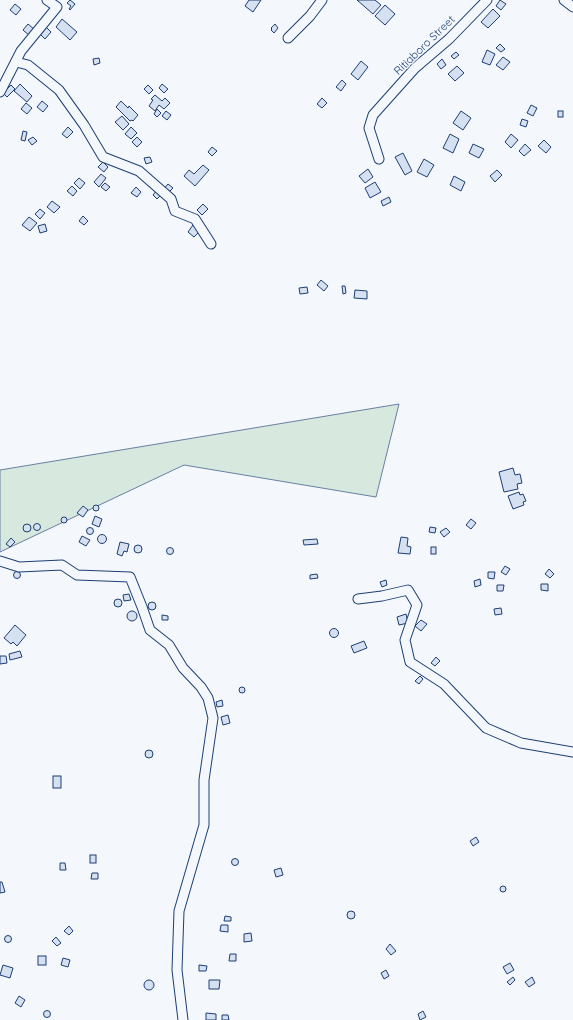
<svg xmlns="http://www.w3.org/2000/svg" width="573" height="1020" font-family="Quicksand,sans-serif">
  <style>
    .green { fill: #d7e8df; stroke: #687fa3 }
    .building { fill: #d5e0f0; stroke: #1d3f73 }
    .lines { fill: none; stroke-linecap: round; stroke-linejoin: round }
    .street-casing { stroke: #1d3f73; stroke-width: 11 }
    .street { stroke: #f4f7fb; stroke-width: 9 }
    .labels { text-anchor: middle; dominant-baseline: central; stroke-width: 3; stroke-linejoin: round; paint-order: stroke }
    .street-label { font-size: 11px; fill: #1d3f73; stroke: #f4f7fb }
  </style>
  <rect width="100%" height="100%" fill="#f4f7fb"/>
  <!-- green -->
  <path class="green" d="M399 404 376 497 184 465 0 552V470Z"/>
  <!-- building -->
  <g class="building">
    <path d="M70 0 75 4 70 10 69 9 71 6 67 3Z"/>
    <path d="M249 0H261L253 12 245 6Z"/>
    <path d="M357 0H375L381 5 373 14Z"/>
    <path d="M500 0 506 4 501 10 496 6Z"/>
    <path d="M15 4 21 9 16 15 10 10Z"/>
    <path d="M385 5 395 14 385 25 375 16Z"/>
    <path d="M493 9 500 16 488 28 481 22Z"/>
    <path d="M62 19 77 32 70 40 56 27Z"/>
    <path d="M28 24 35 30 30 36 23 30Z"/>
    <path d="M275 24 278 28 274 33 271 30 272 29 271 28Z"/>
    <path d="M46 27 51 32 45 39 40 34Z"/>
    <path d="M500 44 505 49 501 52 496 48Z"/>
    <path d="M487 50 495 54 490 65 482 62Z"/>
    <path d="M456 52 459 55 454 59 451 56Z"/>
    <path d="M503 57 510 62 503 70 496 65Z"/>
    <path d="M99 58 100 63 94 65 93 59Z"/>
    <path d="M442 59 446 65 441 69 437 64Z"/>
    <path d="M361 61 368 67 358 80 351 74Z"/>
    <path d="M457 66 464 73 455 81 448 74Z"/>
    <path d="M342 80 346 84 341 91 336 87Z"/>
    <path d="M20 84 32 96 27 102 14 91Z"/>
    <path d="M162 84 168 89 164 93 159 88Z"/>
    <path d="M11 85 15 89 7 97 3 93Z"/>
    <path d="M148 85 153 90 149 94 144 89Z"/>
    <path d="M155 95 162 101 165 98 170 103 164 109 159 105 155 111 149 106 153 100 151 99Z"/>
    <path d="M322 98 327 103 322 108 317 104Z"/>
    <path d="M42 101 48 106 43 112 37 107Z"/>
    <path d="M121 101 128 108 129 106 138 115 133 121 132 120 130 121 116 107Z"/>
    <path d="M26 103 32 108 27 114 21 109Z"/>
    <path d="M531 105 537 108 533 116 527 113Z"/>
    <path d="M157 109 161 113 157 117 154 114Z"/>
    <path d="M166 111 171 115 167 120 162 116Z"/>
    <path d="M461 111 471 118 463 130 453 123Z"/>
    <rect x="558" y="111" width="5" height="6"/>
    <path d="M122 116 129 124 123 130 115 122Z"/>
    <path d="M522 119 528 121 526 127 520 125Z"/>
    <path d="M68 127 73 132 67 138 62 134Z"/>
    <path d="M131 127 137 133 131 139 125 134Z"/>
    <path d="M23 131 27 132 25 141 21 140Z"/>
    <path d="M450 134 459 139 453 153 443 148Z"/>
    <path d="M511 134 518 140 511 148 505 142Z"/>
    <path d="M33 137 37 141 32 145 28 140Z"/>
    <path d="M137 137 142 142 137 147 132 142Z"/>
    <path d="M544 140 551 147 546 153 538 146Z"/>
    <path d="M473 144 484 149 479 158 469 153Z"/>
    <path d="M525 144 531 150 524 156 519 151Z"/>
    <path d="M212 147 217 151 212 156 208 152Z"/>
    <path d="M403 153 412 171 405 175 395 157Z"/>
    <path d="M150 157 152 162 146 164 144 158Z"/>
    <path d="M424 159 434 165 427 177 417 172Z"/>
    <path d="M103 162 108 167 104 172 98 167Z"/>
    <path d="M203 165 209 170 195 186 184 176 189 170 194 174Z"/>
    <path d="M368 169 373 177 365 183 359 176Z"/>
    <path d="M497 170 502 175 495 182 490 176Z"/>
    <path d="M101 174 106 178 99 187 94 182Z"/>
    <path d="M454 176 465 182 461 191 450 185Z"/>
    <path d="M79 178 85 183 80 189 74 183Z"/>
    <path d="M375 182 381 192 370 198 365 188Z"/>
    <path d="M105 183 110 187 106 191 101 187Z"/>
    <path d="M168 184 173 188 167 194 163 190Z"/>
    <path d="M72 186 77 191 73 196 67 191Z"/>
    <path d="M136 187 141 192 137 197 131 193Z"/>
    <path d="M157 190 162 194 157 199 153 195Z"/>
    <path d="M389 197 391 202 383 206 381 201Z"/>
    <path d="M52 201 60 207 54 213 47 207Z"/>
    <path d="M203 204 208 209 202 215 197 210Z"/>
    <path d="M40 209 45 213 40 219 35 214Z"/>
    <path d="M83 216 88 221 84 225 79 221Z"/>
    <path d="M29 217 37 223 30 231 22 225Z"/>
    <path d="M45 224 47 231 40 233 38 226Z"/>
    <path d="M193 225 200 231 194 237 188 232Z"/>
    <path d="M321 280 328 286 324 291 317 285Z"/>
    <path d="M342 286H345L346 293 343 294Z"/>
    <path d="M307 287 308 293 300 294 299 288Z"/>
    <path d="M355 290 367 291V299L354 298Z"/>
    <path d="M513 468 515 475 520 474 522 483 517 484 518 489 504 492 499 472Z"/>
    <path d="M519 492 520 495 523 494 526 501 523 502 524 505 513 509 508 496Z"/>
    <circle cx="96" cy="508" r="3"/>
    <path d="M83 506 88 510 83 517 77 513Z"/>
    <path d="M95 516 102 519 99 527 92 524Z"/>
    <circle cx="64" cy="520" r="3"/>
    <path d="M471 519 476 523 471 529 466 525Z"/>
    <circle cx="37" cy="527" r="3.5"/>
    <circle cx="27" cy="528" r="4"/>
    <path d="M430 527 436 528 435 533 429 532Z"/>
    <circle cx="90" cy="531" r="3.5"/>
    <path d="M446 528 450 532 444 537 440 532Z"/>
    <circle cx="102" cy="539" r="4.5"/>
    <path d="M82 536 90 540 86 546 79 542Z"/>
    <path d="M401 537 408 538 407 546 411 547 410 554 398 553Z"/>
    <path d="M11 538 15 542 10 547 6 544Z"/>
    <path d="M317 539 318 544 304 545 303 540Z"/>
    <path d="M120 542 129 544 127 552 124 551 122 556 117 554Z"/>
    <circle cx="138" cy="549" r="4"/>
    <rect x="431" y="547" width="5" height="7"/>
    <circle cx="170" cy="551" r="3.5"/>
    <path d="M505 566 510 569 506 575 501 572Z"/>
    <path d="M549 569 554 574 550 578 545 574Z"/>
    <circle cx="17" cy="575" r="3.5"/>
    <path d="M488 572H495L494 579 488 578Z"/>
    <path d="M317 574 318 578 310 579V575Z"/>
    <path d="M480 579 481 585 475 587 474 581Z"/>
    <path d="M386 580 387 585 382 587 380 582Z"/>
    <path d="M541 584H548V591L541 590Z"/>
    <path d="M497 585H504L503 591H497Z"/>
    <path d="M129 594 131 600 124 601 123 595Z"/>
    <circle cx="118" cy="603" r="4"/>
    <circle cx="152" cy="606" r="4"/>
    <path d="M501 608 502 614 495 615 494 609Z"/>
    <circle cx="132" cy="616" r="5"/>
    <path d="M406 614 408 623 399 625 397 617Z"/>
    <path d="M162 615 168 616V620H162Z"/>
    <path d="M421 620 427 624 421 631 415 626Z"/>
    <path d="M15 625 26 635 17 646 13 642 11 644 4 638Z"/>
    <circle cx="334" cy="633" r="4.5"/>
    <path d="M364 641 367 648 354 653 351 646Z"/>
    <path d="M20 651 22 657 10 660 9 654Z"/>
    <path d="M0 656H6L7 663 0 664Z"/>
    <path d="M436 657 440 661 435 666 431 663Z"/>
    <path d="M420 676 423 679 419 684 415 681Z"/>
    <circle cx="242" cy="690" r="3"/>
    <path d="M222 700 223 706 217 707 216 702Z"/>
    <path d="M228 715 230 723 223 725 221 717Z"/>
    <circle cx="149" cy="754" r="4"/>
    <rect x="53" y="776" width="8" height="12"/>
    <path d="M476 837 479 842 473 846 470 841Z"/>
    <rect x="90" y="855" width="6" height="8"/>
    <circle cx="235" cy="862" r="3.5"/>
    <path d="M60 863H65L66 870H60Z"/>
    <path d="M281 868 283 875 276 877 274 870Z"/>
    <path d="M92 873H98V879H91Z"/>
    <path d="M0 882H2L5 892 0 893Z"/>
    <circle cx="503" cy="889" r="3"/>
    <circle cx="351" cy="915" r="4"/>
    <path d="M225 916 231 917V921H224Z"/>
    <path d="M221 925H228V932L220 931Z"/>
    <path d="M69 926 73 931 69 935 64 931Z"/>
    <path d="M251 933 252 941 244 942V934Z"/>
    <circle cx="8" cy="939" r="3.5"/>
    <path d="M56 937 61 943 57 946 52 941Z"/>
    <path d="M390 944 396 951 391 955 386 949Z"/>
    <path d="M230 954H236V961H229Z"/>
    <rect x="38" y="956" width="8" height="9"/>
    <path d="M63 958 70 960 68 967 61 965Z"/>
    <path d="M510 963 514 970 507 974 503 967Z"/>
    <path d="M3 965 13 968 10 978 0 975Z"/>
    <path d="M199 965 207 966 206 971H199Z"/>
    <path d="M386 970 389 976 384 979 381 973Z"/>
    <path d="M513 977 515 980 510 985 507 982Z"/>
    <path d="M532 977 535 983 529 987 525 982Z"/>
    <circle cx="149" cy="985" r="5"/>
    <path d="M209 980H220L219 989H209Z"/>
    <path d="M19 996 25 1000 21 1007 15 1003Z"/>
    <circle cx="47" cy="1014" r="3.5"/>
    <path d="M423 1011 426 1017 420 1020 418 1014Z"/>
    <path d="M206 1013 216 1014V1020H206Z"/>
    <path d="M222 1015H228L229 1020H222Z"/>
  </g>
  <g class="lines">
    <!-- street casing -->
    <g class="street-casing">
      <g id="street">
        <path d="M564 0 573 7"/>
        <path d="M288 38 310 16 322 0"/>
        <path d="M16 62 28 65 59 90 84 125 103 157 139 171 171 199 175 211 195 219 211 244"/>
        <path d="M0 92 21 51 57 7 47 0"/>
        <path d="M379 159 369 128 373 115 415 68 449 39 487 0"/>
        <path d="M0 561 19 567 62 565 77 575 130 577 142 607 150 630 169 645 183 668 201 687 208 698 213 718 204 780V825L179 911 177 970 183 1020"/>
        <path d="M358 599 382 596 408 590 417 605 405 640 410 662 444 684 486 728 521 743 573 752"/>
      </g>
    </g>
    <!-- street -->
    <use href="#street" class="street"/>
  </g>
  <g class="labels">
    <!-- street labels -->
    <g class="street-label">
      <text transform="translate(424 45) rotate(-44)">Ritiaboro Street</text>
    </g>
  </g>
</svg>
